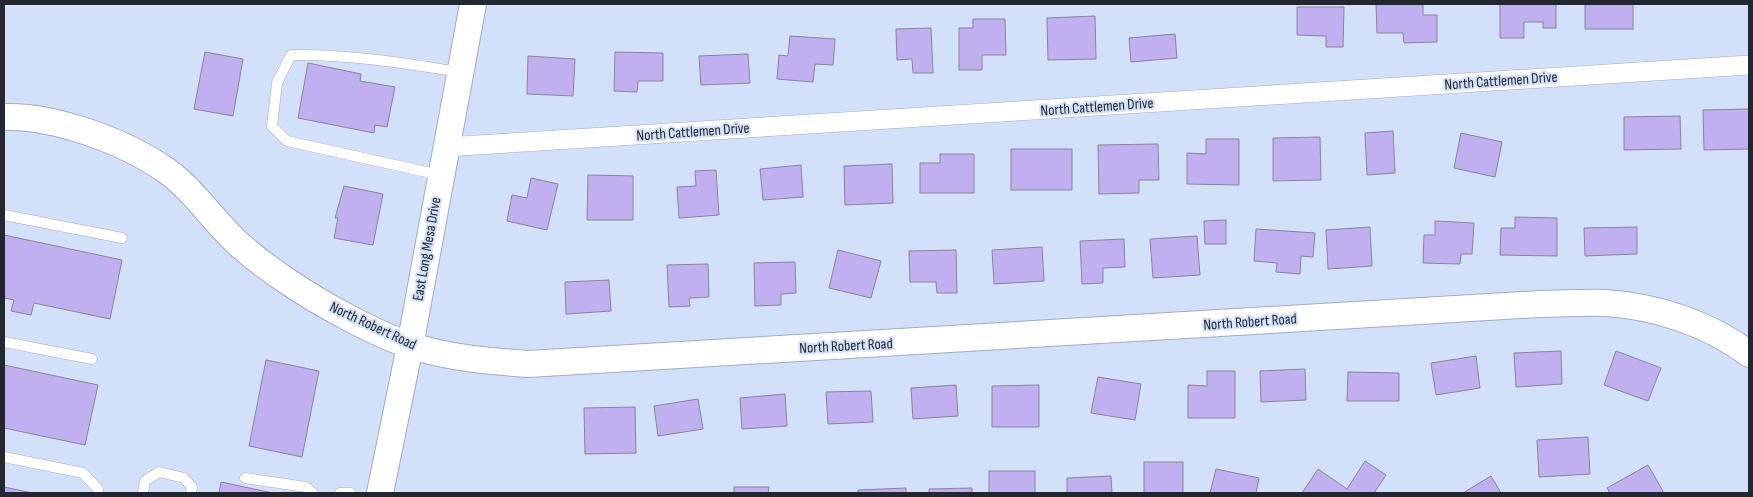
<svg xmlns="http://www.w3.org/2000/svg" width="1753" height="497" font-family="'Sofia Sans Condensed',sans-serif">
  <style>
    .building { fill: #c1b0ef; stroke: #89839b }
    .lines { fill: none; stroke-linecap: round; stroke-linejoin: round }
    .lane-casing { stroke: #9facc4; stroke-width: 11 }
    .street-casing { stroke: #9facc4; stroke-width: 20 }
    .secondary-casing { stroke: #9facc4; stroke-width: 28 }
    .lane { stroke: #fff; stroke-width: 10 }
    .street { stroke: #fff; stroke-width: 19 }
    .secondary { stroke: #fff; stroke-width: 26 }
    .labels { text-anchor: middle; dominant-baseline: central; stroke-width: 4; stroke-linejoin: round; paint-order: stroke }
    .street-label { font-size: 15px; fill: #222730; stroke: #d3e0f9 }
  </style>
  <rect width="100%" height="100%" fill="#d3e0f9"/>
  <!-- building -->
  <g class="building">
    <path d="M1376 4H1423V15H1437V42L1404 43 1403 33H1377Z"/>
    <path d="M1500 4H1556V28H1543V22H1524V38H1500Z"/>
    <rect x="1585" y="4" width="48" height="25"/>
    <path d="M1297 7H1344L1343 47H1326V36L1297 35Z"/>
    <path d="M1095 16 1096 59 1048 60 1047 18Z"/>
    <path d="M973 19H1005L1006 55H982V70H959V28H973Z"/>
    <path d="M931 28 933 73H913L912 59 897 60 896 29Z"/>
    <path d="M1175 34 1177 58 1131 62 1129 38Z"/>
    <path d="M790 36 835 39 833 65 815 64 813 82 777 79 779 55 788 56Z"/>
    <path d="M205 52 243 59 233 116 194 109Z"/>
    <path d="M615 52 663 53V81H638L637 92 614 91Z"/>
    <path d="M748 54 750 83 701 85 699 56Z"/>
    <path d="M528 56 575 59 573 96 527 94Z"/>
    <path d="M308 63 361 74 360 81 395 87 387 127 375 125 374 133 298 118Z"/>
    <path d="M1749 109V149L1704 150 1703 110Z"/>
    <path d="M1680 116 1681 149 1624 150V117Z"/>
    <path d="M1393 131 1395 173 1367 175 1365 133Z"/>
    <path d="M1461 133 1502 142 1495 177 1454 168Z"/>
    <path d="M1320 137 1321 180 1273 181V138Z"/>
    <path d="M1206 139H1239V185L1187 184V153L1206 154Z"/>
    <path d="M1158 144 1159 180H1139V193L1099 194 1098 145Z"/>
    <rect x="1011" y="149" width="61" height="41"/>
    <path d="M940 154H974V193H920V163H940Z"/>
    <path d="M892 164 893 203 845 205 844 166Z"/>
    <path d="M801 165 803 197 763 200 760 169Z"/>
    <path d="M716 170 719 215 679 218 677 187 696 186 695 171Z"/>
    <path d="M588 175 633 176V220H587Z"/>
    <path d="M531 178 558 184 547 230 507 221 512 195 527 198Z"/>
    <path d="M344 186 383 194 373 245 334 238 338 218H335Z"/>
    <path d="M1515 217 1557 218V256L1500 255 1501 228H1515Z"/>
    <path d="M1226 220V244H1205L1204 221Z"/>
    <path d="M1435 221 1474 223 1472 254H1461L1460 264 1423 263 1424 235H1435Z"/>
    <path d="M1370 227 1372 266 1328 269 1326 230Z"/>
    <path d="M1637 227V254L1585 256 1584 228Z"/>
    <path d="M1256 229 1315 233 1313 257 1301 256 1300 274 1276 272 1277 263 1254 261Z"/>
    <path d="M4 235 122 260 110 319 34 303 31 315 11 311 14 300 4 298Z"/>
    <path d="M1197 236 1200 275 1153 278 1150 239Z"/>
    <path d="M1124 239 1125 267 1103 268V283L1082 284 1080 241Z"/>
    <path d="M1042 247 1044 281 994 284 992 250Z"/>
    <path d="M838 250 881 261 871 298 829 288Z"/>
    <path d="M956 250 957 293H937L936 282H910L909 251Z"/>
    <path d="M795 262 796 293 781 294V305L755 306 754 263Z"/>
    <path d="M708 264 709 297 689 298 690 306 669 307 667 265Z"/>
    <path d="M609 280 611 311 566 314 565 282Z"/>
    <path d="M1561 351 1562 384 1516 387 1514 353Z"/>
    <path d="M1616 351 1661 368 1648 401 1604 385Z"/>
    <path d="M1476 356 1480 388 1436 395 1431 363Z"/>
    <path d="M266 360 319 371 302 457 249 446Z"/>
    <path d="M4 365 98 385 85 445 4 428Z"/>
    <path d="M1305 369 1306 400 1261 402 1260 371Z"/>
    <path d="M1207 371H1235V418H1188V385L1207 386Z"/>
    <path d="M1348 372 1399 373V401H1347Z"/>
    <path d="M1098 377 1141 384 1135 420 1091 413Z"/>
    <path d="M956 385 958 416 913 419 911 388Z"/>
    <path d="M1039 385V427H992V386Z"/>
    <path d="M871 391 873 422 828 424 826 392Z"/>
    <path d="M785 394 787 426 742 429 740 398Z"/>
    <path d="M698 399 703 429 658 436 654 406Z"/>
    <path d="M635 407 636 453 585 454 584 408Z"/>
    <path d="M1588 437 1590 474 1539 477 1537 440Z"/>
    <path d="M1365 461 1386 475 1374 493H1302L1318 469 1347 489Z"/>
    <rect x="1144" y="462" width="39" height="31"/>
    <path d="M1648 465 1664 493H1610L1607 488Z"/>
    <path d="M1216 469 1259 478 1256 493H1210Z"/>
    <rect x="989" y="471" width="46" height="22"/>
    <path d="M1111 476 1112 493H1067V478Z"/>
    <path d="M1491 476 1501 493H1463Z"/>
    <path d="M221 482 273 493H219Z"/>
    <path d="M4 487 33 493H4Z"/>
    <path d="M734 487H769L768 493H734Z"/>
    <path d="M906 488V493H858V490Z"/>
    <path d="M972 488V493H929V489Z"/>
  </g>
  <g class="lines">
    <!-- lane casing -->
    <g class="lane-casing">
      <g id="lane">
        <path d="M440 175 287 141 272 126 277 83 291 55C348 54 404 63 459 72"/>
        <path d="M4 215 122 238"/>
        <path d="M4 342 92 359"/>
        <path d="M4 457 83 473 98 489V493"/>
        <path d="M245 478 306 487 313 493"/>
        <path d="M143 493 145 481 159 472 184 478 192 487 191 493"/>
        <path d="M340 493H351"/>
      </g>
    </g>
    <!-- street casing -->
    <g class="street-casing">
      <path id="street" d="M445 147 1749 65"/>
    </g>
    <!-- secondary casing -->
    <g class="secondary-casing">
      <g id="secondary">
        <path d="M4 117C54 115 126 142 167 171 196 192 215 224 242 247 256 259 272 271 287 281 319 303 375 334 412 346 449 358 489 361 528 364L1540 304C1562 304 1584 302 1606 303 1655 306 1710 324 1749 354"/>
        <path d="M380 493 410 346 473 4"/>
      </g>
    </g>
    <!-- lane -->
    <use href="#lane" class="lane"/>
    <!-- street -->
    <use href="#street" class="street"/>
    <!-- secondary -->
    <use href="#secondary" class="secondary"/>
  </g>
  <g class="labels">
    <!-- street labels -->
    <g class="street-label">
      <text transform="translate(1501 81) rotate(-4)">North Cattlemen Drive</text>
      <text transform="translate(1097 107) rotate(-4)">North Cattlemen Drive</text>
      <text transform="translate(693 132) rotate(-4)">North Cattlemen Drive</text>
      <text transform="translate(427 249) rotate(-80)">East Long Mesa Drive</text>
      <text transform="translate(1250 322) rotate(-4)">North Robert Road</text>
      <text transform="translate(373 326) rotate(25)">North Robert Road</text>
      <text transform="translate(846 346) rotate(-3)">North Robert Road</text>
    </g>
  </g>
  <!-- border -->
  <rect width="1753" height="497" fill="none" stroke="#222730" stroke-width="10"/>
</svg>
